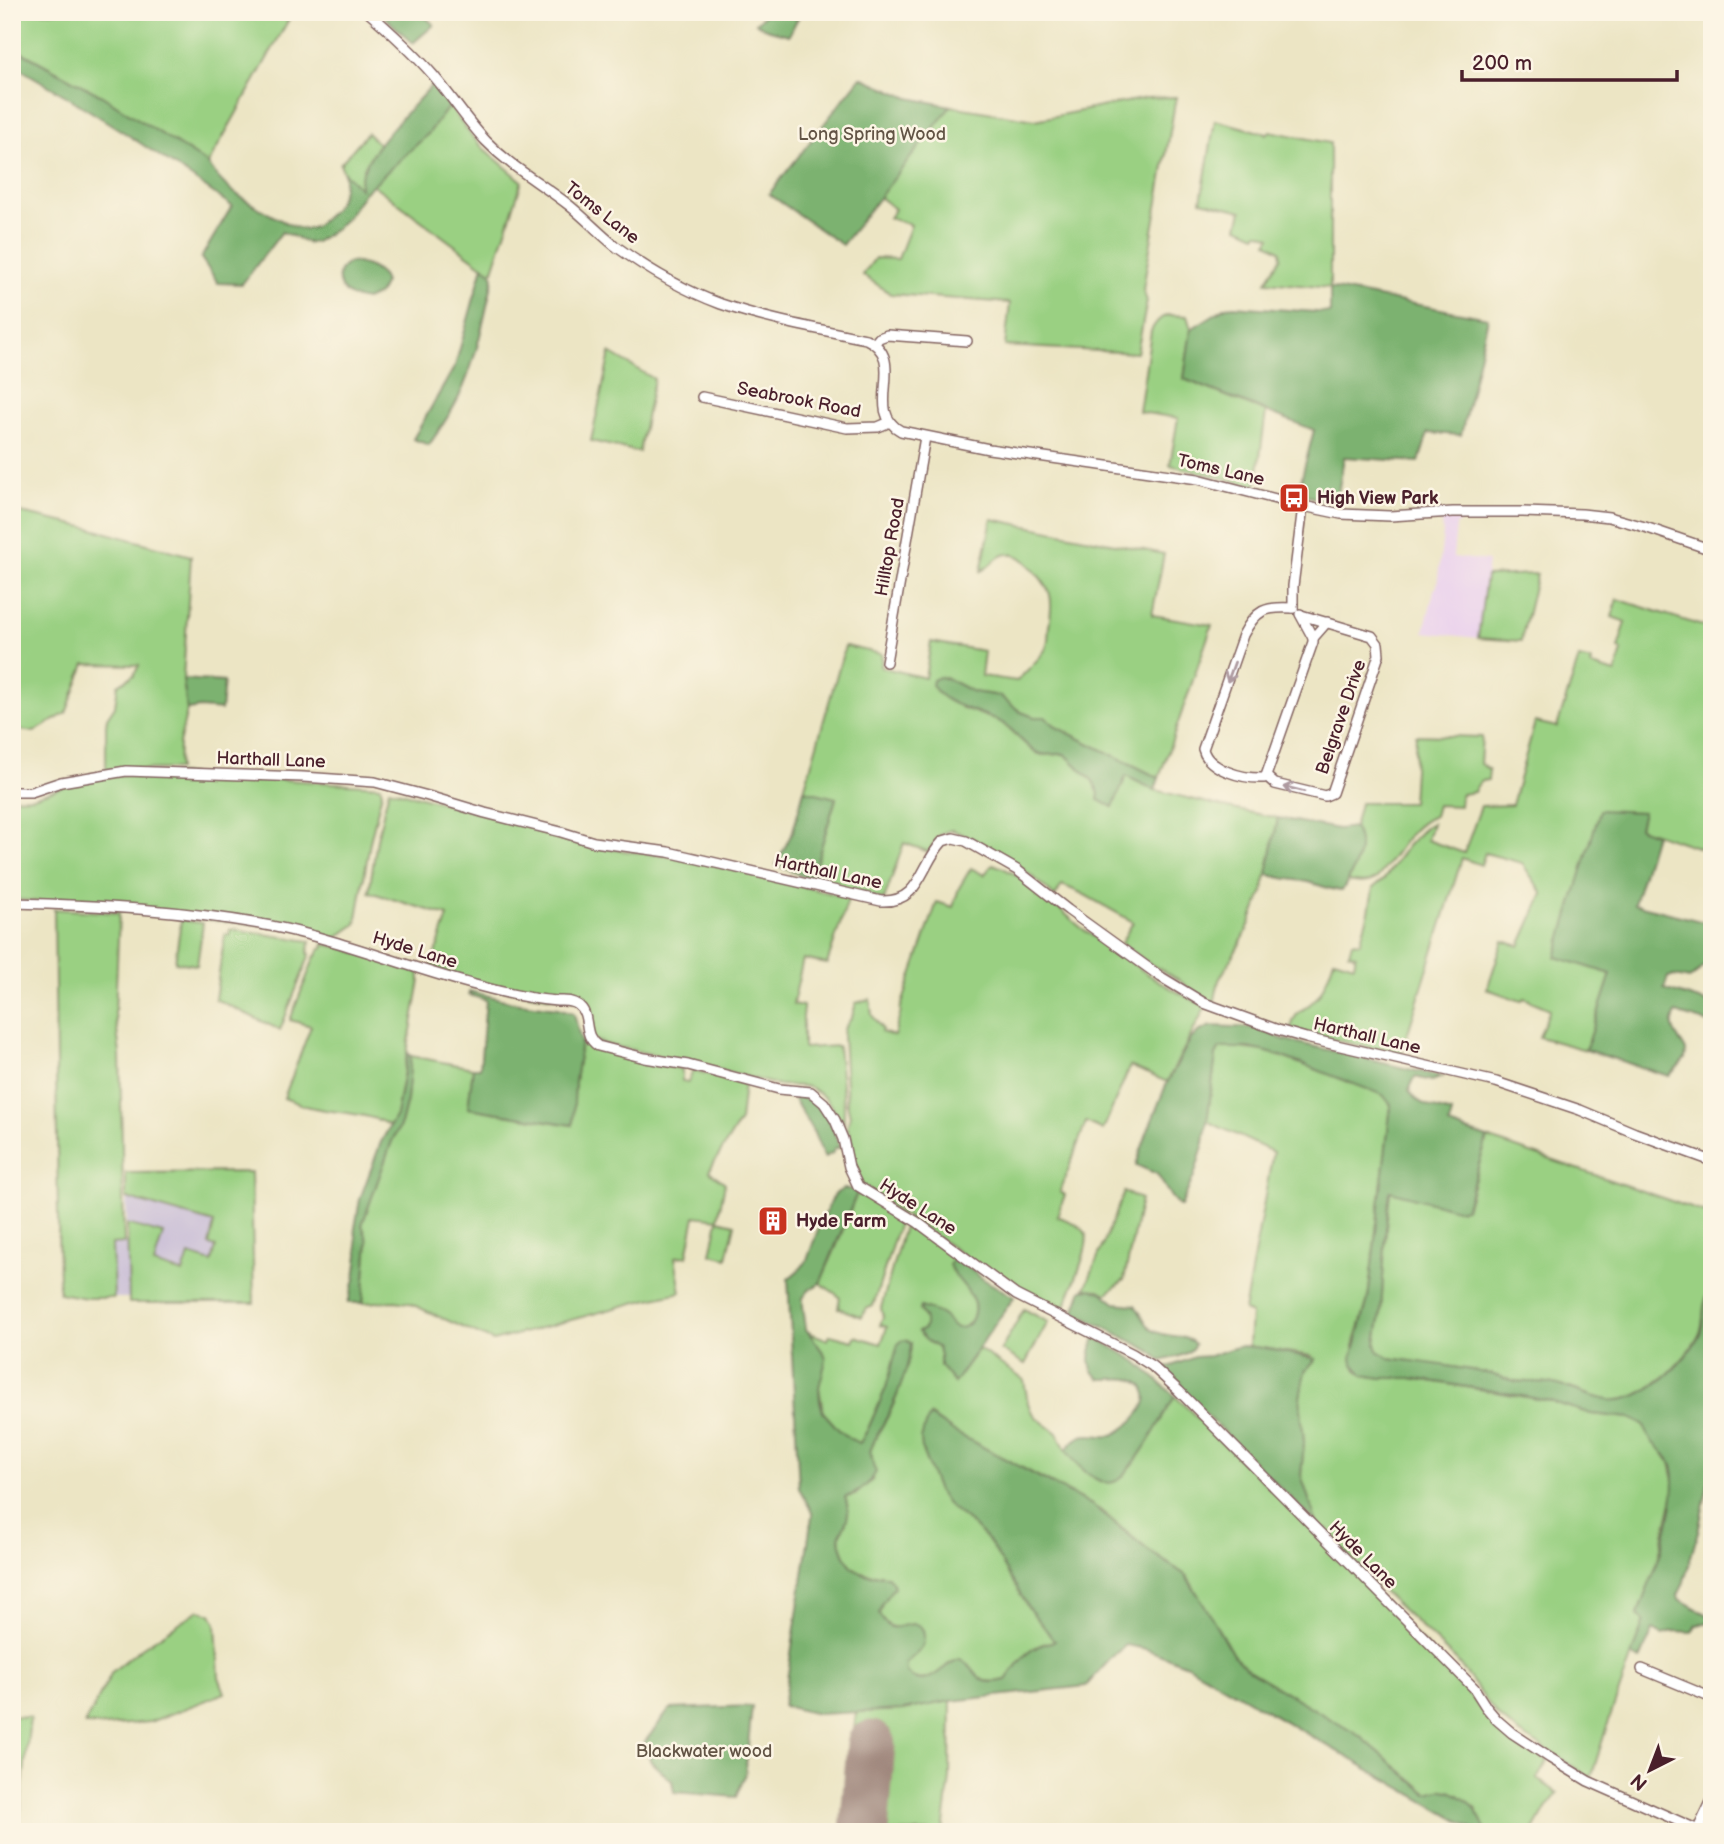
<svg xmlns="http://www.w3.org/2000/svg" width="1724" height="1844" font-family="'Balsamiq Sans',sans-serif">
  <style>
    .built { fill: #ead1ed }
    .industrial { fill: #cabfd7 }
    .green { fill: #9ad082; stroke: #727856; stroke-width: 2 }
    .forest { fill: #7bb270; stroke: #62684e; stroke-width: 2 }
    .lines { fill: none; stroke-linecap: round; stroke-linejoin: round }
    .runway { stroke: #9b8278; stroke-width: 49 }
    .minor-casing { stroke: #836461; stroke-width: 12 }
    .minor { stroke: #fff; stroke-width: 9 }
    .oneway { stroke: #ae9aa0 }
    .labels { text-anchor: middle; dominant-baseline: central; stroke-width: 5; stroke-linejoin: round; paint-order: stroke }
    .park-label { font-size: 18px; fill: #625445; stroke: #fcf5e5 }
    .street-label { font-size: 18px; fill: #4a1f2b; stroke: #fcf5e5 }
    .poi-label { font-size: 18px; font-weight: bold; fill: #4a1f2b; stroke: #fcf5e5; text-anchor: start }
  </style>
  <rect width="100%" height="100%" fill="#fcf5e5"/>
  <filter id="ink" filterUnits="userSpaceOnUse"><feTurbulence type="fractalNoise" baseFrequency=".0143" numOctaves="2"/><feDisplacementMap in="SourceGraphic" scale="14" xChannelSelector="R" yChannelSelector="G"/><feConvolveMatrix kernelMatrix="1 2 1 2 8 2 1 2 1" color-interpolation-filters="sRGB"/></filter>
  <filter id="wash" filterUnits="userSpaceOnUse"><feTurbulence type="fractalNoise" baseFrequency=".00686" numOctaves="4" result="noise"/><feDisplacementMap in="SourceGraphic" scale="28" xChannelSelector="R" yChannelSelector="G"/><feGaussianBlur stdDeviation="1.57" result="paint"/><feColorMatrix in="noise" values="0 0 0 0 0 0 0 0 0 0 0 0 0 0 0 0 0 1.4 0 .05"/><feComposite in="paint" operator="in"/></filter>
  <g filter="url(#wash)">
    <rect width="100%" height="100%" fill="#ece5c4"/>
    <!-- built -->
    <path class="built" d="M1441 519H1462L1456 526 1453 557 1488 561 1478 638 1424 632 1434 590 1437 586 1443 534Z"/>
    <!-- industrial -->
    <g class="industrial">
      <path d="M126 1198 215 1224 209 1244 216 1247 212 1262 184 1273 154 1265 162 1234 127 1224Z"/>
      <path d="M128 1242 129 1298H114L112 1244Z"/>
    </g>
    <!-- green -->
    <g class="green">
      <path d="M23 12H293L208 164 102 96 12 47V32Z"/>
      <path d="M1176 97 1145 277 1143 290 1147 301 1137 353 1005 346 1010 303 891 294 863 275 875 258 898 259 911 225 889 218 895 209 879 197 951 106 1035 120 1146 98Z"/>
      <path d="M449 106 471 135 483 148 522 181 492 273 372 184 428 134Z"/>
      <path d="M1215 120 1267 134 1270 131 1330 143V288L1266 282 1281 257 1280 250 1267 243 1271 237 1258 232 1256 235 1238 227 1242 211 1201 201Z"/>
      <path d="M367 133 379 144C368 160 360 169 360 189L344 173 340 164Z"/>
      <path d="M1168 315 1187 316 1191 329 1184 379 1266 412 1256 486 1170 465 1178 418 1139 412 1151 331C1155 323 1159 318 1168 315Z"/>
      <path d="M610 353 654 379 639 452 591 441Z"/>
      <path d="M12 511 89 528 191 556 183 679 187 710 179 744 178 769 106 770V725L107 718 115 706 118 685 134 675 139 665 85 664 66 713 34 732 12 729Z"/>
      <path d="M992 519 1164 554 1152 615 1212 625 1159 778 1058 728 1045 717H1034L1021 712 1001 697 994 695 973 692 948 679 960 707 1001 722 1034 752 1042 755 1065 754 1093 781 1099 793 1112 807 1126 776 1155 790 1232 809 1278 818 1276 835 1263 891 1245 935 1219 980 1214 1004 1203 999 1178 979 1150 964 1121 943 1133 922 1081 893 1062 885 1055 897C1027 869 990 844 952 830 939 832 935 841 929 852L904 843 884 900 811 880 836 799 804 790 845 646 882 654 881 667 925 678 931 642 984 651 981 676 1017 681C1024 673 1043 656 1046 648 1049 642 1048 633 1049 626 1054 596 1052 590 1031 567 1025 561 1018 553 1008 554 996 555 992 566 981 571Z"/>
      <path d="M1537 574 1521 641 1478 638 1486 576Z"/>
      <path d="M1617 599 1712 629V852L1639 828 1642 813 1557 957 1611 974 1586 1050 1539 1037 1550 1009 1524 998 1521 1001 1487 989 1503 941 1520 946 1543 894 1522 863 1485 853 1481 865 1462 858 1401 1055 1291 1030C1294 1008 1307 1011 1318 996 1326 985 1330 971 1334 959L1354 965 1356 955 1349 953 1352 942 1360 943 1369 912 1373 888 1384 879 1407 846 1425 827 1432 823 1427 840 1464 853 1481 806 1512 805 1535 722 1557 727 1579 658 1591 661V666L1616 673 1622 650 1618 648 1626 622 1612 617Z"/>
      <path d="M1416 735 1482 737 1480 763 1489 770 1488 780C1480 780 1477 786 1474 792L1461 794 1460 806 1437 805 1434 816C1406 827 1396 858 1376 879 1367 884 1359 883 1348 881 1356 863 1365 846 1354 827L1360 803H1412Z"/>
      <path d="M137 773 224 776 380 786 382 792 370 842 356 924 335 939 298 929 12 899V798L33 797 83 780Z"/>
      <path d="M389 789 551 830 594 847 689 859 846 897 848 900 827 964 803 959 793 1004 803 1006V1048L838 1046 844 1105V1123L825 1098 811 1088 803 1086 778 1085 701 1065 609 1045 594 1040 589 1028 587 1009 583 1003 568 998 548 997 485 986 431 967 448 916 369 892 377 839Z"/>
      <path d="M993 864C1027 876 1052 903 1079 926 1090 935 1103 943 1114 951 1144 972 1173 992 1206 1006L1167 1082 1130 1066 1103 1130 1086 1122 1060 1192 1065 1195 1057 1216C1066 1220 1081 1224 1086 1234 1091 1247 1067 1299 1062 1314L1018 1292 863 1187C860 1181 853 1174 852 1167 849 1154 855 1141 847 1128L850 1116 847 1103 843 1035 844 1029 852 1017 856 1003 870 999 872 1015 882 1029 881 1032 894 1036 901 1011 900 1010 937 902 953 907 959 888 971 868 984 875Z"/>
      <path d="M54 909 119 913 115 1014 120 1054 124 1243 112 1244 114 1298H86L59 1293Z"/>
      <path d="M181 920 203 923 197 965 175 962Z"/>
      <path d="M230 929 310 941 308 953 310 954 280 1030 215 999 225 934 229 935Z"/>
      <path d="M324 944 343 948 420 973V980L396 1115 391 1126C366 1111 337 1114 310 1107 301 1105 293 1101 284 1098L311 1026 290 1020 315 956H317L320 948H323Z"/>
      <path d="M589 1040 652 1063 682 1069V1081L688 1082 693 1070 744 1084 740 1121 709 1171 725 1183 718 1219 695 1216 687 1256 675 1257 681 1292 645 1300 493 1341 409 1303 395 1301 363 1303 368 1241 362 1225 392 1141 401 1124 407 1100 411 1056 473 1068 468 1108 572 1125 575 1081 581 1042Z"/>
      <path d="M1230 1047 1264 1051 1334 1075 1384 1095 1391 1105 1368 1299 1354 1345 1356 1369 1363 1375 1381 1378H1411L1550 1401 1591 1414 1630 1418 1643 1424 1653 1443 1660 1448 1670 1462 1674 1481V1493L1656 1568 1638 1615 1644 1621 1606 1729 1591 1778 1516 1731 1497 1715 1457 1661 1372 1581 1317 1524 1301 1475 1304 1443 1300 1397 1303 1376 1312 1356 1249 1346 1251 1314 1244 1311 1273 1152 1207 1121 1216 1055 1220 1048Z"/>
      <path d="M1487 1138 1712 1215V1281L1704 1307 1703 1323 1700 1334 1687 1354 1668 1374 1646 1390 1631 1398 1613 1401 1598 1398 1570 1388 1553 1384 1516 1381 1472 1370 1389 1358 1377 1351 1376 1343 1381 1313 1386 1227 1390 1190 1467 1206Z"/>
      <path d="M251 1172 254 1303H129L127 1224 163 1234 154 1264 183 1273 189 1255 212 1262 216 1247 209 1245 214 1223 126 1198V1173Z"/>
      <path d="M1124 1192 1141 1199 1124 1280 1106 1294 1099 1290 1085 1289Z"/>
      <path d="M857 1193 885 1206 901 1216 873 1306 866 1309 862 1317 838 1308 840 1297 820 1283 837 1245Z"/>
      <path d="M906 1219 954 1257 951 1261V1270C962 1283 985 1305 969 1323 966 1327 959 1330 954 1327 950 1325 947 1318 942 1315 936 1311 928 1310 921 1308V1312C925 1318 927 1322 924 1329L919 1332 926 1340 938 1348 940 1355V1366L954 1382 979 1349 1024 1380 1028 1403 1031 1411 1037 1418 1057 1433 1068 1453 1079 1466 1101 1482 1146 1444 1175 1396 1272 1490 1402 1621 1457 1679 1489 1719 1506 1733 1548 1761 1537 1779 1558 1793 1547 1807 1533 1832H1486L1475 1808 1428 1793 1361 1737 1248 1670 1233 1655 1187 1576 1149 1551 1100 1510 1082 1499 954 1432 931 1416 922 1450 938 1491 947 1504 973 1525 991 1543 1028 1607 1055 1641C1028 1645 1021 1659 1006 1680 986 1684 979 1682 968 1664L951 1662C938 1674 922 1689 906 1672V1663L911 1658 913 1624C896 1630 889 1630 879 1614L882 1603 881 1575C853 1575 845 1563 839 1537 847 1521 851 1514 845 1497L855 1495 873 1479 872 1456 870 1452C874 1439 880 1429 887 1418 896 1402 910 1362 911 1344L892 1368 886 1388 868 1429 860 1444 844 1436 823 1412 819 1387 825 1355 808 1332 828 1340 830 1335 853 1341 855 1336 881 1344 887 1327 880 1325 883 1317 881 1308Z"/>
      <path d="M718 1220 735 1224 727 1258 711 1254Z"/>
      <path d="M1024 1309 1048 1322 1025 1364 1001 1350Z"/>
      <path d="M199 1610 211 1614 216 1624 219 1677 225 1693 150 1722 106 1726 85 1724 112 1672 140 1649Z"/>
      <path d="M951 1701 950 1778 943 1832H844L856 1712 903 1710Z"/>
      <path d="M12 1716 30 1717 18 1832H12Z"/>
    </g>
    <!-- forest -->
    <g class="forest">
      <path d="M379 12H420L434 25 413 43Z"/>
      <path d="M767 12H801L789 35 766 29 756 23Z"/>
      <path d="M12 47 102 96 208 164C214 173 221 182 230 189 240 198 290 227 302 229 313 231 319 223 326 217 339 206 345 191 344 173L360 188C357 158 412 108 432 85L449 106 428 134 364 193 348 216 337 228 315 242 309 243 282 232 242 284 218 283 201 258 232 206C161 155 88 108 12 64Z"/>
      <path d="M861 77 909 98 951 106 842 245 769 194Z"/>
      <path d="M350 262C363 263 381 269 385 282L379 294 366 300C360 299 354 298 349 295 335 286 335 269 350 262Z"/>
      <path d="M483 266 492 273 493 279C484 319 476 362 458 399 450 415 439 430 429 445L413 439 455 366Z"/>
      <path d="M1330 288 1488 318 1461 435 1428 433 1419 462 1344 457 1336 506 1298 492 1314 430 1184 379 1191 329 1226 307 1234 306 1330 313Z"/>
      <path d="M939 677 948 679 973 692 994 695 1001 697 1021 712 1034 717H1045L1058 728 1159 778 1155 790 1126 776 1113 807 1098 800 1099 793 1093 781 1065 754C1056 753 1047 757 1038 753 1024 747 1017 732 1004 724 982 709 947 710 932 685L933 680Z"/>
      <path d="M183 679 224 682 221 710 200 708 187 710Z"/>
      <path d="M804 790 836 798 811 880 776 865 793 831Z"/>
      <path d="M1600 810 1643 812 1639 828 1655 834 1634 904 1712 924V959C1703 965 1699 974 1689 979L1675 976 1668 977 1664 989 1712 1004V1024L1676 1013C1667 1031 1679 1036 1686 1051L1685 1059 1669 1076 1586 1050 1611 974 1556 957Z"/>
      <path d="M1278 818 1338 829 1354 827C1367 849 1353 871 1342 891 1330 890 1320 885 1308 882 1295 879 1279 879 1267 874Z"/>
      <path d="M469 991 512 1002 558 1008 574 1013 581 1042 575 1081 573 1125 468 1108 473 1068H480L486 1000 469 995Z"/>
      <path d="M1211 1026 1258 1028 1282 1039 1442 1077 1432 1081 1415 1077 1409 1090C1416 1105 1436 1109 1452 1113L1449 1125 1487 1138 1465 1209 1460 1210 1390 1191 1386 1227 1381 1313 1376 1343 1378 1351 1389 1358C1422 1362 1457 1366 1490 1374 1498 1376 1507 1379 1515 1381 1528 1383 1541 1381 1553 1384 1572 1387 1590 1398 1609 1400 1642 1404 1688 1362 1700 1333 1703 1325 1703 1316 1704 1307 1706 1298 1709 1290 1712 1281V1465L1698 1532 1683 1585 1678 1595 1679 1599 1712 1617V1623L1696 1625 1692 1632 1673 1631 1662 1635 1653 1630 1640 1660 1631 1656 1644 1621 1638 1615C1642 1599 1650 1585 1655 1569 1663 1547 1681 1485 1671 1463 1667 1454 1660 1449 1653 1443 1648 1438 1647 1430 1643 1424L1630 1418 1591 1414 1550 1401 1506 1393 1411 1378H1381L1363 1375 1353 1364 1352 1358 1368 1299 1391 1105 1383 1095 1275 1054 1249 1048H1220L1216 1055 1204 1143 1194 1176 1181 1206H1179L1171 1197 1157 1174 1136 1165 1147 1133 1166 1085 1190 1040 1198 1032Z"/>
      <path d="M408 1053 411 1056 407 1100 401 1124 392 1141 362 1225 368 1241 363 1303H348L355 1279 358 1254 355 1228 360 1199 381 1142 396 1115Z"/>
      <path d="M791 1094C825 1102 829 1118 840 1148H835C833 1155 830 1154 824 1157L814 1133Z"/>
      <path d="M843 1189H851L857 1193 822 1279 819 1284 810 1289 803 1298V1306L806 1329 825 1355 826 1360 819 1387 820 1401 823 1412 838 1429 850 1439 860 1443 868 1429 886 1388 898 1344 903 1340 908 1341 911 1344C910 1364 898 1395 889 1413 882 1427 875 1436 870 1452 874 1460 870 1462 876 1472 870 1484 858 1494 845 1497 851 1515 847 1521 839 1537 842 1551 849 1570 865 1574 872 1576 880 1575 888 1576L893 1583 894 1587 882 1603 879 1614C892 1636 894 1625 913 1624 927 1624 926 1644 919 1651 915 1656 910 1659 906 1663V1672C927 1694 941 1664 960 1659 982 1671 973 1688 1006 1680 1022 1658 1027 1647 1055 1641L1028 1607 990 1543 973 1525 947 1504 938 1491 922 1450 921 1439 925 1425 930 1416 954 1432 1092 1505 1149 1551 1184 1574 1204 1604 1233 1655 1250 1671 1361 1737 1427 1793C1432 1792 1439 1789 1444 1790 1464 1792 1481 1814 1486 1832H1479L1457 1820 1187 1665 1146 1649 1126 1645 1115 1654 1086 1686 951 1701 903 1710 818 1714 783 1706 812 1516V1512L799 1488 788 1279 801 1268 807 1260 819 1227 830 1203 835 1194Z"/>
      <path d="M954 1257 983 1279 1014 1297 954 1383 940 1366V1355L938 1348 926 1340 918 1332 924 1329C927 1321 924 1317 920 1310L921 1307C928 1310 936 1311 942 1315 948 1319 951 1329 959 1328 965 1328 970 1323 972 1319 983 1296 956 1283 949 1265Z"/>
      <path d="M1090 1289 1102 1292 1115 1303 1135 1305C1139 1311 1147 1326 1151 1329 1164 1339 1184 1333 1195 1344 1188 1357 1174 1357 1161 1361L1149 1350 1074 1312 1082 1290Z"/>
      <path d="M1095 1337 1136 1361 1175 1396C1165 1413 1131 1477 1114 1482 1096 1487 1076 1464 1066 1450 1071 1444 1075 1438 1082 1436 1090 1433 1100 1437 1109 1436 1122 1434 1150 1409 1146 1394 1141 1372 1116 1380 1100 1379 1085 1367 1090 1354 1095 1337Z"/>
      <path d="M1242 1346 1265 1348 1316 1359 1305 1371 1300 1398 1304 1443 1301 1475 1317 1524 1163 1372V1369L1195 1357 1210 1356 1230 1349Z"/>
      <path d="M752 1706 745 1776 736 1797 674 1792 672 1781 651 1762 644 1743 670 1709Z"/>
    </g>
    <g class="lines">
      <!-- runway -->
      <path class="runway" d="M864 1832 871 1745"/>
    </g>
  </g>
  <g filter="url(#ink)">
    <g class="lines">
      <!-- minor casing -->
      <g class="minor-casing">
        <g id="minor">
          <path d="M368 12C391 32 413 52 433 75 452 97 467 121 486 141 513 169 541 183 570 206 586 219 599 233 614 245 647 269 683 290 721 304 768 320 818 329 866 339 910 359 862 410 901 431L989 449 1198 479 1303 506 1341 514 1390 516 1453 512H1523L1582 514 1609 517 1645 527 1712 550"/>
          <path d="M12 20 17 12"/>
          <path d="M875 343 879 338 887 335 967 341"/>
          <path d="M702 397 847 428 878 427 890 422"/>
          <path d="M1293 608V586L1303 506"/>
          <path d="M1313 638 1327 622"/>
          <path d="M886 662 925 437"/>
          <path d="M1266 776 1275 784 1325 796 1332 793 1379 655 1378 644 1372 636 1301 615"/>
          <path d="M1266 776 1264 778C1244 779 1208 770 1203 749L1243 635C1256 610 1265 606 1293 608"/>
          <path d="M1266 776 1313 642V638L1300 614"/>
          <path d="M12 792H31L61 782 126 771 303 777 375 782 428 796 485 813 561 832 594 842 668 852 881 901C921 903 920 865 943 841L953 838 966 841 1017 870 1068 910 1161 977 1204 1003 1278 1030 1306 1038 1496 1082 1580 1110 1635 1133 1712 1161"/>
          <path d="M12 903C99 905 186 910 271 926 342 940 409 968 479 986 505 993 531 999 557 1001 564 1001 572 1000 578 1005 592 1015 581 1035 598 1046L645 1058 688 1065 779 1089 811 1092 824 1103 835 1120 843 1139 849 1167 858 1186 917 1222 1016 1295 1133 1354 1152 1366 1179 1391 1474 1688 1486 1707 1497 1720 1512 1733 1550 1758 1588 1781 1703 1832"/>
          <path d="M1642 1669 1712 1698"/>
          <path d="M1698 1829 1712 1800"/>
        </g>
      </g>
      <!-- minor -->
      <use href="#minor" class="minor"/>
    </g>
    <!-- one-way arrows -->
    <defs><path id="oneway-shaft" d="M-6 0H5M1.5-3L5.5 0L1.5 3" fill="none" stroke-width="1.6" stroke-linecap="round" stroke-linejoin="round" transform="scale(1.75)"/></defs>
    <g class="oneway">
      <use href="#oneway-shaft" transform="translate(1231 672) rotate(110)"/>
      <use href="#oneway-shaft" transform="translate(1294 789) rotate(-166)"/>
    </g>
  </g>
  <!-- icons -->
  <defs>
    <g id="bus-square" transform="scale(1.575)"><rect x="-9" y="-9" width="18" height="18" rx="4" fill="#c8321e" stroke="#fcf5e5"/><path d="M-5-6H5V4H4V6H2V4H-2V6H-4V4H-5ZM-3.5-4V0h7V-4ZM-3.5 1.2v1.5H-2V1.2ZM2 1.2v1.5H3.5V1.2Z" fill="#fff"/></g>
    <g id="building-square" transform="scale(1.575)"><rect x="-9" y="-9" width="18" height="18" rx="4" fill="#c8321e" stroke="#fcf5e5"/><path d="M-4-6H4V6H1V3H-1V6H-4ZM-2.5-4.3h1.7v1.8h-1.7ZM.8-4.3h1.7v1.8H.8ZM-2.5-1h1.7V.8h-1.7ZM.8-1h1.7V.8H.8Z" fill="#fff"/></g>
  </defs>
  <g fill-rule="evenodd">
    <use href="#bus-square" x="1294" y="498"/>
    <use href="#building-square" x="773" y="1221"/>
  </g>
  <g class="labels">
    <!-- park labels -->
    <g class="park-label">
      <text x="872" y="134">Long Spring Wood</text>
      <text x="704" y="1751">Blackwater wood</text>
    </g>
    <!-- street labels -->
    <g class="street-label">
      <text transform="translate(602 213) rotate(38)">Toms Lane</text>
      <text transform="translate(799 400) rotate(11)">Seabrook Road</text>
      <text transform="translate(1221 470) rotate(13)">Toms Lane</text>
      <text transform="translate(890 547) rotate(-80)">Hilltop Road</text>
      <text transform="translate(1341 717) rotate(-71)">Belgrave Drive</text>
      <text transform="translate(271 760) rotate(2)">Harthall Lane</text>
      <text transform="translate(828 872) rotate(12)">Harthall Lane</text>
      <text transform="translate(415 950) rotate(17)">Hyde Lane</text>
      <text transform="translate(1367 1036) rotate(13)">Harthall Lane</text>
      <text transform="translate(918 1207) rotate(33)">Hyde Lane</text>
      <text transform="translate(1363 1555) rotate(45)">Hyde Lane</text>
    </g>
    <!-- poi labels -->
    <g class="poi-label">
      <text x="1317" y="498">High View Park</text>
      <text x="796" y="1221">Hyde Farm</text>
    </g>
  </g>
  <!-- margin -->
  <rect width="1724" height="1844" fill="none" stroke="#fcf5e5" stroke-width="42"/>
  <!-- north arrow -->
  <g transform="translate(1650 1770) rotate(222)" stroke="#fcf5e5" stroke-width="5" paint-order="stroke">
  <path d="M0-5L12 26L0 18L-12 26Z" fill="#4a1f2b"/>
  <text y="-10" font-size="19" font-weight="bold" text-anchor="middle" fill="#4a1f2b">N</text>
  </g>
  <!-- scale -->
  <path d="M1462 70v10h215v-10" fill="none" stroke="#4a1f2b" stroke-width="3.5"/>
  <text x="1472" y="70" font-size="21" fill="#4a1f2b" stroke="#fcf5e5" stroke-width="5" paint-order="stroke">200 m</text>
</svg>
